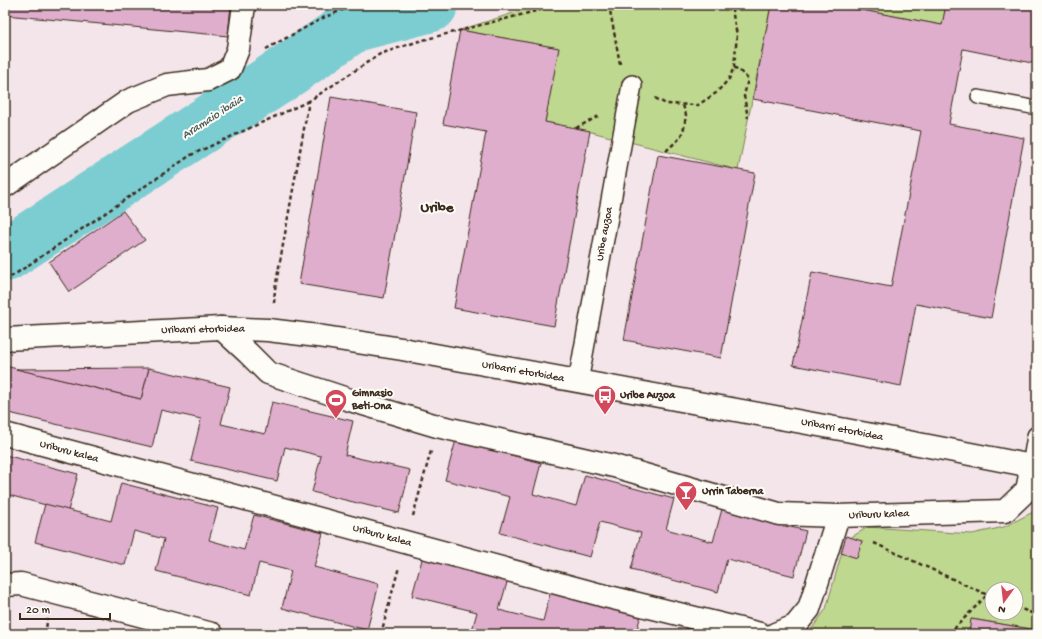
<svg xmlns="http://www.w3.org/2000/svg" width="1042" height="639" font-family="'Gochi Hand',sans-serif">
  <style>
    .green { fill: #bfd88f; stroke: #7d8156; fill-rule: evenodd }
    .lines { fill: none; stroke-linecap: round; stroke-linejoin: round }
    .river { stroke: #7ccdd1; stroke-width: 54 }
    .building { fill: #dfaecc; stroke: #3b2a1e }
    .service-casing { stroke: #3b2a1e; stroke-width: 16 }
    .pedestrian-casing { stroke: #3b2a1e; stroke-width: 22 }
    .minor-casing { stroke: #3b2a1e; stroke-width: 25 }
    .tertiary-casing { stroke: #3b2a1e; stroke-width: 25 }
    .path { stroke: #3b2a1e; stroke-width: 2.5; stroke-dasharray: 4 3; stroke-linecap: butt }
    .service { stroke: #fdfcf7; stroke-width: 13 }
    .pedestrian { stroke: #fdfcf7; stroke-width: 19 }
    .minor { stroke: #fdfcf7; stroke-width: 22 }
    .tertiary { stroke: #fdfcf7; stroke-width: 22 }
    .labels { text-anchor: middle; dominant-baseline: central; stroke-width: 4; stroke-linejoin: round; paint-order: stroke }
    .street-label { font-size: 11px; fill: #3b2a1e; stroke: #fdfcf7 }
    .poi-label { font-size: 11px; font-weight: bold; fill: #3b2a1e; stroke: #fdfcf7; text-anchor: start }
    .water-label { font-size: 12px; font-style: italic; fill: #4e5b54; stroke: #fdfcf7 }
    .district-label { font-size: 15px; font-weight: bold; fill: #3b2a1e; stroke: #fdfcf7 }
  </style>
  <rect width="100%" height="100%" fill="#f4e5ea"/>
  <filter id="ink" filterUnits="userSpaceOnUse"><feTurbulence type="fractalNoise" baseFrequency=".025" numOctaves="2"/><feDisplacementMap in="SourceGraphic" scale="8" xChannelSelector="R" yChannelSelector="G"/><feConvolveMatrix kernelMatrix="1 2 1 2 8 2 1 2 1" color-interpolation-filters="sRGB"/></filter>
  <g filter="url(#ink)">
    <!-- green -->
    <g class="green">
      <path d="M544 5H771L738 170 576 128 545 122 558 48 460 30 526 9Z"/>
      <path d="M835 5H946L942 25Z"/>
      <path d="M1037 510V630L972 619 969 634H808L826 609 845 541 868 527 972 534 1004 527ZM992 589H1016V613H992Z"/>
    </g>
    <g class="lines">
      <!-- river -->
      <path class="river" d="M5 255 280 76 354 25 431 5"/>
    </g>
    <!-- building -->
    <g class="building">
      <path d="M5 5H231L228 36 5 15Z"/>
      <path d="M771 5H835L942 25 946 5H1037V64L963 49 949 124 1024 138 991 318 916 304 901 386 793 365 812 272 891 287 921 131 753 99Z"/>
      <path d="M460 30 559 48 545 122 590 131 554 326 454 308 486 132 443 124Z"/>
      <path d="M331 97 416 112 384 298 299 284Z"/>
      <path d="M658 155 755 173 721 358 624 340Z"/>
      <path d="M123 211 145 240 69 292 49 262Z"/>
      <path d="M5 366 141 399 149 368 230 387 221 424 265 434 272 402 353 421 345 455 410 470 399 513 312 492 321 456 285 447 277 481 191 461 201 419 161 410 152 447 5 412Z"/>
      <path d="M149 368 141 399 16 369Z"/>
      <path d="M456 440 541 463 533 494 576 506 585 475 674 499 666 529 713 542 722 509 806 531 794 576 727 559 718 592 631 569 641 533 600 522 590 557 500 533 510 497 445 480Z"/>
      <path d="M5 455 78 474 68 511 5 494Z"/>
      <path d="M121 483 218 508 209 540 244 550 254 515 323 533 314 567 379 584 367 630 282 608 291 571 259 563 251 595 156 571 164 539 134 531 125 565 35 542 45 504 111 521Z"/>
      <path d="M846 536 862 541 857 558 841 553Z"/>
      <path d="M423 556 508 579 499 610 543 621 551 590 641 614 636 634H471L477 612 412 596Z"/>
      <path d="M971 619 1037 630V634H969Z"/>
      <path d="M689 624 725 634H686Z"/>
    </g>
    <g class="lines">
      <!-- service casing -->
      <g class="service-casing">
        <path id="service" d="M978 97 1037 108"/>
      </g>
      <!-- pedestrian casing -->
      <g class="pedestrian-casing">
        <g id="pedestrian">
          <path d="M578 382 632 85"/>
          <path d="M1032 466 1037 436"/>
        </g>
      </g>
      <!-- minor casing -->
      <g class="minor-casing">
        <g id="minor">
          <path d="M5 186 128 101 167 85 208 80 230 69 238 49 244 5"/>
          <path d="M221 328 248 353 268 373 350 400 437 426 614 466 779 514 838 516"/>
          <path d="M5 434 601 595 760 634"/>
          <path d="M5 585 21 584 212 634"/>
          <path d="M775 634 795 626 809 609 838 516 869 515 1005 511 1027 490 1032 466"/>
        </g>
      </g>
      <!-- tertiary casing -->
      <g class="tertiary-casing">
        <path id="tertiary" d="M5 339 221 328 268 330 318 336 402 349 846 430 1037 467"/>
      </g>
      <!-- path -->
      <g class="path">
        <path d="M609 5 620 64"/>
        <path d="M266 49 323 18 354 5"/>
        <path d="M734 67 741 72 748 79 744 96 748 118"/>
        <path d="M655 98 666 104 698 105 716 93 729 79 734 67 737 35 731 5"/>
        <path d="M576 128 599 116"/>
        <path d="M666 151 680 138 684 128 686 115 683 105"/>
        <path d="M5 281 191 155 309 101"/>
        <path d="M274 303 275 289 309 101 380 54 419 41 559 5"/>
        <path d="M413 516 431 451"/>
        <path d="M874 543 992 597"/>
        <path d="M1016 607 1037 615"/>
        <path d="M46 634 47 619"/>
        <path d="M381 634 399 567"/>
        <path d="M949 634 987 595"/>
      </g>
      <!-- service -->
      <use href="#service" class="service"/>
      <!-- pedestrian -->
      <use href="#pedestrian" class="pedestrian"/>
      <!-- minor -->
      <use href="#minor" class="minor"/>
      <!-- tertiary -->
      <use href="#tertiary" class="tertiary"/>
    </g>
  </g>
  <!-- icons -->
  <defs>
    <g id="bus-pin" transform="scale(1.15)"><path d="M0 17L-7.5 6A9.5 9.5 0 1 1 7.5 6Z" fill="#d1495b" stroke="#fdfcf7"/><path d="M-5-6H5V4H4V6H2V4H-2V6H-4V4H-5ZM-3.5-4V0h7V-4ZM-3.5 1.2v1.5H-2V1.2ZM2 1.2v1.5H3.5V1.2Z" fill="#fff"/></g>
    <g id="stadium-pin" transform="scale(1.15)"><path d="M0 17L-7.5 6A9.5 9.5 0 1 1 7.5 6Z" fill="#d1495b" stroke="#fdfcf7"/><path d="M0-5a6.5 5 0 1 0 0 10a6.5 5 0 1 0 0-10ZM-3.5-1.8h7v3.6h-7Z" fill="#fff"/></g>
    <g id="bar-pin" transform="scale(1.15)"><path d="M0 17L-7.5 6A9.5 9.5 0 1 1 7.5 6Z" fill="#d1495b" stroke="#fdfcf7"/><path d="M-6-5H6L.8 .8V4.5H3.5V6h-7V4.5H-.8V.8Z" fill="#fff"/></g>
  </defs>
  <g fill-rule="evenodd">
    <use href="#bus-pin" x="605" y="396"/>
    <use href="#stadium-pin" x="336" y="400"/>
    <use href="#bar-pin" x="686" y="492"/>
  </g>
  <g class="labels">
    <!-- street labels -->
    <g class="street-label">
      <text transform="translate(605 234) rotate(-80)">Uribe auzoa</text>
      <text transform="translate(203 330) rotate(-1)">Uribarri etorbidea</text>
      <text transform="translate(523 372) rotate(10)">Uribarri etorbidea</text>
      <text transform="translate(842 430) rotate(11)">Uribarri etorbidea</text>
      <text transform="translate(69 452) rotate(15)">Uriburu kalea</text>
      <text transform="translate(879 515) rotate(-2)">Uriburu kalea</text>
      <text transform="translate(382 536) rotate(15)">Uriburu kalea</text>
    </g>
    <!-- poi labels -->
    <g class="poi-label">
      <text x="352" y="394">Gimnasio<tspan x="352" dy="13">Beti-Ona</tspan></text>
      <text x="620" y="396">Uribe Auzoa</text>
      <text x="702" y="492">Urrin Taberna</text>
    </g>
    <!-- water labels -->
    <g class="water-label">
      <text transform="translate(213 118) rotate(-33)">Aramaio ibaia</text>
    </g>
    <!-- district labels -->
    <g class="district-label">
      <text x="437" y="208">Uribe</text>
    </g>
  </g>
  <!-- margin -->
  <rect width="1042" height="639" fill="none" stroke="#fdfcf7" stroke-width="20"/>
  <rect x="10" y="10" width="1022" height="619" fill="none" stroke="#3b2a1e" stroke-width="1.5" filter="url(#ink)"/>
  <!-- north arrow -->
  <g transform="translate(1004 601) rotate(195)"><circle r="19" fill="#fdfcf7" stroke="#afa8a0"/>
  <path d="M0-3L7 15L0 10L-7 15Z" fill="#d1495b"/>
  <text y="-6" font-size="11" font-weight="bold" text-anchor="middle" fill="#3b2a1e">N</text>
  </g>
  <!-- scale -->
  <path d="M20 613v6h90v-6" fill="none" stroke="#3b2a1e" stroke-width="2"/>
  <text x="26" y="613" font-size="12" fill="#3b2a1e" stroke="#fdfcf7" stroke-width="3" paint-order="stroke">20 m</text>
</svg>
